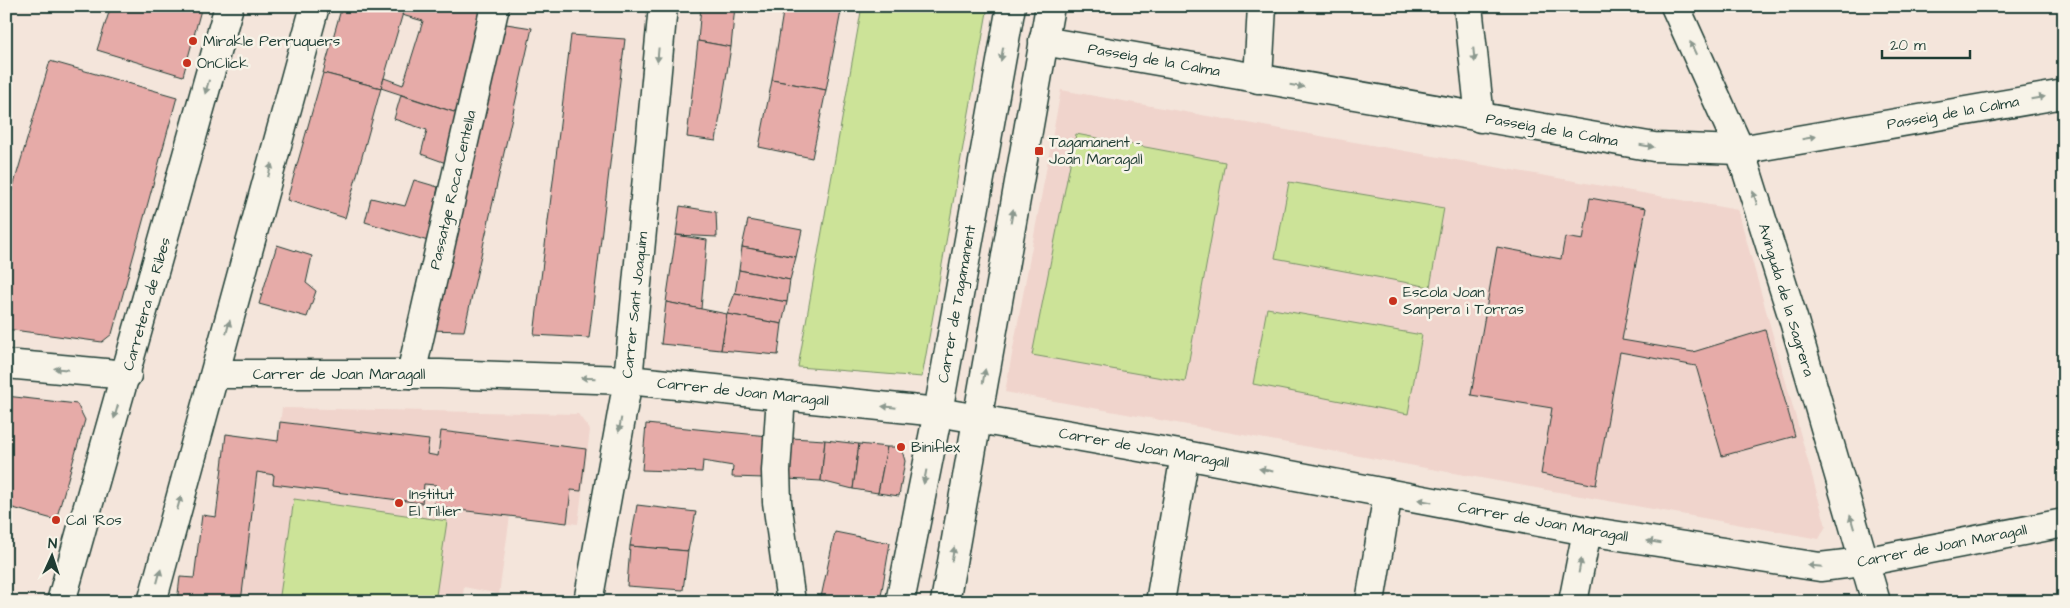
<svg xmlns="http://www.w3.org/2000/svg" width="2070" height="608" font-family="'Architects Daughter',sans-serif">
  <style>
    .built { fill: #f0d4cc }
    .green { fill: #cce398; stroke: #769066 }
    .building { fill: #e6aba8; stroke: #1f3d34 }
    .lines { fill: none; stroke-linecap: round; stroke-linejoin: round }
    .street-casing { stroke: #1f3d34; stroke-width: 31 }
    .secondary-casing { stroke: #1f3d34; stroke-width: 31 }
    .street { stroke: #f7f3e8; stroke-width: 28 }
    .secondary { stroke: #f7f3e8; stroke-width: 28 }
    .oneway { fill: #8b988e }
    .poi-dot { fill: #c8321e; stroke: #f7f3e8; stroke-width: 2 }
    .labels { text-anchor: middle; dominant-baseline: central; stroke-width: 5; stroke-linejoin: round; paint-order: stroke }
    .poi-label { font-size: 15px; fill: #1f3d34; stroke: #f7f3e8; text-anchor: start }
    .street-label { font-size: 15px; fill: #1f3d34; stroke: #f7f3e8 }
  </style>
  <rect width="100%" height="100%" fill="#f4e5db"/>
  <filter id="ink" filterUnits="userSpaceOnUse"><feTurbulence type="fractalNoise" baseFrequency=".02" numOctaves="2"/><feDisplacementMap in="SourceGraphic" scale="10" xChannelSelector="R" yChannelSelector="G"/><feConvolveMatrix kernelMatrix="1 2 1 2 8 2 1 2 1" color-interpolation-filters="sRGB"/></filter>
  <g filter="url(#ink)">
    <!-- built -->
    <g class="built">
      <path d="M1061 90 1738 210 1826 526 1819 539 1005 392Z"/>
      <path d="M282 408 578 414 590 430 578 524 510 516 499 594 464 587 462 602H177L180 577 194 578 202 515 216 517 226 434 278 440Z"/>
    </g>
    <!-- green -->
    <g class="green">
      <path d="M862 6H988L922 377 798 367Z"/>
      <path d="M1076 134 1225 162 1185 382 1032 355Z"/>
      <path d="M1289 182 1444 208 1430 287 1275 258Z"/>
      <path d="M1267 308 1422 335 1408 414 1253 384Z"/>
      <path d="M294 499 447 521 435 602H279Z"/>
    </g>
    <!-- building -->
    <g class="building">
      <path d="M111 6H202L183 76 97 50Z"/>
      <path d="M342 6H405L381 88 323 73Z"/>
      <path d="M405 6 425 10 426 6H482L457 113 381 88 384 78 403 85 423 21 402 15Z"/>
      <path d="M701 6H735L731 47 698 41Z"/>
      <path d="M784 6H842L826 90 772 80Z"/>
      <path d="M500 23 532 28 464 331 429 330Z"/>
      <path d="M571 35 625 39 589 338 534 335Z"/>
      <path d="M698 41 731 47 716 141 687 137Z"/>
      <path d="M50 61 177 97 112 334 102 342 6 329V211Z"/>
      <path d="M323 73 381 88 345 218 287 200Z"/>
      <path d="M772 80 826 90 812 158 759 147Z"/>
      <path d="M401 95 457 113 446 163 421 154 427 130 394 119Z"/>
      <path d="M414 180 438 187 428 241 365 222 371 198 405 206Z"/>
      <path d="M1590 198 1646 208 1622 340 1693 352 1765 330 1795 436 1722 456 1696 366 1620 352 1596 485 1541 474 1552 408 1471 395 1497 247 1561 259 1565 237 1583 240Z"/>
      <path d="M680 206 716 212 717 237 676 235Z"/>
      <path d="M748 220 802 230 796 257 742 247Z"/>
      <path d="M676 235 707 240 701 309 666 302Z"/>
      <path d="M277 245 312 256 306 283 316 291 307 317 259 304Z"/>
      <path d="M742 247 796 257 790 280 739 270Z"/>
      <path d="M739 270 790 280 787 302 735 293Z"/>
      <path d="M735 293 787 302 782 324 727 314Z"/>
      <path d="M666 302 727 314 721 350 661 344Z"/>
      <path d="M727 314 782 324 778 355 721 350Z"/>
      <path d="M6 396 77 404 85 420 56 520 6 506Z"/>
      <path d="M280 422 429 440 427 454 438 456 441 431 586 449 581 491 571 490 567 523 434 507 436 485 424 484 422 503 273 484 274 475 257 472 241 602H177L180 577 194 578 202 515 216 517 226 434 278 441Z"/>
      <path d="M646 424 768 436 764 478 732 477 733 466 703 461 702 472 642 470Z"/>
      <path d="M791 438 825 440 821 481 787 479Z"/>
      <path d="M825 440 859 444 853 489 821 481Z"/>
      <path d="M859 444 887 447 878 493 853 489Z"/>
      <path d="M887 447H901L905 461 899 496 878 493Z"/>
      <path d="M637 505 696 512 688 551 630 546Z"/>
      <path d="M835 532 890 543 880 602H820Z"/>
      <path d="M630 546 688 551 683 590 627 586Z"/>
    </g>
    <g class="lines">
      <!-- street casing -->
      <g class="street-casing">
        <g id="street">
          <path d="M1468 6 1480 118"/>
          <path d="M1675 6 1740 150 1793 318 1876 602"/>
          <path d="M1043 41 1654 147 1740 150 2064 94"/>
          <path d="M1258 79 1262 6"/>
          <path d="M6 364 127 375"/>
          <path d="M215 374H440L628 380 938 412 1185 455 1587 531 1820 567 1863 562 2064 523"/>
          <path d="M411 374 495 6"/>
          <path d="M781 396 776 471 777 502 791 602"/>
          <path d="M588 602 628 380 663 6"/>
          <path d="M900 602 938 412 1011 6"/>
          <path d="M945 602 1050 6"/>
          <path d="M1160 602 1185 455"/>
          <path d="M1370 602 1388 493"/>
          <path d="M1573 602 1587 531"/>
        </g>
      </g>
      <!-- secondary casing -->
      <g class="secondary-casing">
        <g id="secondary">
          <path d="M61 602 229 6"/>
          <path d="M152 602 315 6"/>
        </g>
      </g>
      <!-- street -->
      <use href="#street" class="street"/>
      <!-- secondary -->
      <use href="#secondary" class="secondary"/>
    </g>
    <!-- one-way arrows -->
    <defs><path id="oneway-solid" d="M-6-.8H1V-3.2L6.5 0L1 3.2V.8H-6Z" transform="scale(1.25)"/></defs>
    <g class="oneway">
      <use href="#oneway-solid" transform="translate(1693 48) rotate(-115)"/>
      <use href="#oneway-solid" transform="translate(1002 54) rotate(100)"/>
      <use href="#oneway-solid" transform="translate(658 55) rotate(95)"/>
      <use href="#oneway-solid" transform="translate(1474 55) rotate(84)"/>
      <use href="#oneway-solid" transform="translate(1297 86) rotate(10)"/>
      <use href="#oneway-solid" transform="translate(207 87) rotate(106)"/>
      <use href="#oneway-solid" transform="translate(2038 98) rotate(-10)"/>
      <use href="#oneway-solid" transform="translate(1809 138) rotate(-10)"/>
      <use href="#oneway-solid" transform="translate(1647 146) rotate(9)"/>
      <use href="#oneway-solid" transform="translate(270 170) rotate(-75)"/>
      <use href="#oneway-solid" transform="translate(1755 198) rotate(-108)"/>
      <use href="#oneway-solid" transform="translate(1012 216) rotate(-80)"/>
      <use href="#oneway-solid" transform="translate(228 327) rotate(-75)"/>
      <use href="#oneway-solid" transform="translate(61 369) rotate(-174)"/>
      <use href="#oneway-solid" transform="translate(984 376) rotate(-80)"/>
      <use href="#oneway-solid" transform="translate(588 378) rotate(-178)"/>
      <use href="#oneway-solid" transform="translate(889 407) rotate(-174)"/>
      <use href="#oneway-solid" transform="translate(116 412) rotate(106)"/>
      <use href="#oneway-solid" transform="translate(620 425) rotate(100)"/>
      <use href="#oneway-solid" transform="translate(1266 470) rotate(-169)"/>
      <use href="#oneway-solid" transform="translate(925 477) rotate(101)"/>
      <use href="#oneway-solid" transform="translate(1425 501) rotate(-169)"/>
      <use href="#oneway-solid" transform="translate(179 503) rotate(-74)"/>
      <use href="#oneway-solid" transform="translate(1852 522) rotate(-106)"/>
      <use href="#oneway-solid" transform="translate(1654 542) rotate(-171)"/>
      <use href="#oneway-solid" transform="translate(953 554) rotate(-80)"/>
      <use href="#oneway-solid" transform="translate(1580 566) rotate(-79)"/>
      <use href="#oneway-solid" transform="translate(1815 566) rotate(-175)"/>
      <use href="#oneway-solid" transform="translate(159 576) rotate(-75)"/>
    </g>
  </g>
  <!-- markers -->
  <g class="poi-dot">
    <circle cx="193" cy="41" r="5"/>
    <circle cx="187" cy="63" r="5"/>
    <rect x="1034" y="146" width="10" height="10" rx="2.5"/>
    <circle cx="1393" cy="301" r="5"/>
    <circle cx="901" cy="447" r="5"/>
    <circle cx="399" cy="503" r="5"/>
    <circle cx="56" cy="520" r="5"/>
  </g>
  <g class="labels">
    <!-- poi labels -->
    <g class="poi-label">
      <text x="203" y="41">Mirakle Perruquers</text>
      <text x="197" y="63">OnClick</text>
      <text x="1049" y="142">Tagamanent -<tspan x="1049" dy="17">Joan Maragall</tspan></text>
      <text x="1403" y="292">Escola Joan<tspan x="1403" dy="17">Sanpera i Torras</tspan></text>
      <text x="911" y="447">Biniflex</text>
      <text x="409" y="494">Institut<tspan x="409" dy="17">El Til·ler</tspan></text>
      <text x="66" y="520">Cal 'Ros</text>
    </g>
    <!-- street labels -->
    <g class="street-label">
      <text transform="translate(1154 60) rotate(10)">Passeig de la Calma</text>
      <text transform="translate(1953 113) rotate(-10)">Passeig de la Calma</text>
      <text transform="translate(1552 130) rotate(10)">Passeig de la Calma</text>
      <text transform="translate(453 190) rotate(-77)">Passatge Roca Centella</text>
      <text transform="translate(1786 300) rotate(73)">Avinguda de la Sagrera</text>
      <text transform="translate(147 304) rotate(-74)">Carretera de Ribes</text>
      <text transform="translate(957 304) rotate(-80)">Carrer de Tagamanent</text>
      <text transform="translate(635 305) rotate(-84)">Carrer Sant Joaquim</text>
      <text x="339" y="374">Carrer de Joan Maragall</text>
      <text transform="translate(743 392) rotate(6)">Carrer de Joan Maragall</text>
      <text transform="translate(1144 448) rotate(10)">Carrer de Joan Maragall</text>
      <text transform="translate(1543 522) rotate(10)">Carrer de Joan Maragall</text>
      <text transform="translate(1942 546) rotate(-11)">Carrer de Joan Maragall</text>
    </g>
  </g>
  <!-- margin -->
  <rect width="2070" height="608" fill="none" stroke="#f7f3e8" stroke-width="25"/>
  <rect x="12" y="12" width="2045" height="583" fill="none" stroke="#1f3d34" stroke-width="2" filter="url(#ink)"/>
  <!-- north arrow -->
  <g transform="translate(52 556) rotate(3)" stroke="#f7f3e8" stroke-width="4" paint-order="stroke">
  <path d="M0-4L9 19L0 12L-9 19Z" fill="#1f3d34"/>
  <text y="-8" font-size="14" font-weight="bold" text-anchor="middle" fill="#1f3d34">N</text>
  </g>
  <!-- scale -->
  <path d="M1882 50v8h88v-8" fill="none" stroke="#1f3d34" stroke-width="2.5"/>
  <text x="1890" y="50" font-size="15" fill="#1f3d34" stroke="#f7f3e8" stroke-width="4" paint-order="stroke">20 m</text>
</svg>
